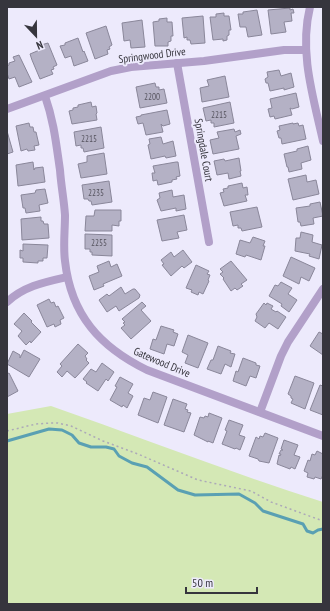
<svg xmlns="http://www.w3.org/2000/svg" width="330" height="611" font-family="'PT Sans Narrow',sans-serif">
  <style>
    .green { fill: #d4e8b5 }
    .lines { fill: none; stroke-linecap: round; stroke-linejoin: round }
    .stream { stroke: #5aa0b3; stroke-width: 3 }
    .building { fill: #b4b1c5; stroke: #8a879a }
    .path { stroke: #aca9b8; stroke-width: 1.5; stroke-dasharray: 2 3; stroke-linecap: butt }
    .street { stroke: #b2a0c9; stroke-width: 8 }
    .labels { text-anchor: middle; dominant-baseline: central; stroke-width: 4; stroke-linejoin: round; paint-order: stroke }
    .number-label { font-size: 9px; fill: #56545f }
    .street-label { font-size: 11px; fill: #36353d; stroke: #edeafc }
  </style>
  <rect width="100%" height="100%" fill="#edeafc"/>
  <!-- green -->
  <path class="green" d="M51 406C142 438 232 473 323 502V604H7V414Z"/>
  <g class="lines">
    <!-- stream -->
    <path class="stream" d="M7 441 49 429 62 430 72 435 79 443 91 447H106L114 449 119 456 132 463 147 467 178 490 195 495 239 494 255 503 263 511 303 524 307 531 313 533 318 530 323 529"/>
  </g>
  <!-- building -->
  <g class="building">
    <path d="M290 8V10L293 9 294 13H291L292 21 284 22 286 32 271 34 268 10Z"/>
    <path d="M257 10 262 35 248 37 246 27H240L238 14H243V12Z"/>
    <path d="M224 13V16H229L231 30H229V35L227 36V40L223 41V39L213 40 210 17H216V14Z"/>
    <path d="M203 16 205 43 191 44 190 40H187V37L184 38 182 18Z"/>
    <path d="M167 18V22H172L173 36H171V41L168 42V46H155L153 22 159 21V19Z"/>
    <path d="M142 20 145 47 131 48 130 40 124 41 122 23Z"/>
    <path d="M106 26 112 45 109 47 110 49 107 50 108 54 95 59 86 33Z"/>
    <path d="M78 38 83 52 84 51 88 61 74 66 71 56 65 58 60 46 65 45V43Z"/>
    <path d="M48 43 57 65 53 67 54 69 51 70 53 74 40 79 32 60 30 54 42 49 41 45Z"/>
    <path d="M19 55 32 82 19 87 15 77 9 79 7 73V66L9 65V63L15 61 13 57Z"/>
    <path d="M279 70 281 76 291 73 294 87 284 90V88L270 91 268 83H266L265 79 268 77 267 72Z"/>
    <path d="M225 76 229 97 202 102 200 88 209 86 207 80Z"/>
    <path d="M155 83 156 87H159V90L164 89 167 103 140 108 136 87Z"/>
    <path d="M296 93 299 107 292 109 290 108 292 115 275 119 274 116 270 117 268 109 272 108 270 99Z"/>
    <path d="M91 102 92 107 96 106 97 113 96 114 97 120 72 124 69 111 73 110V108L78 107V105Z"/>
    <path d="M230 102 234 123 214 127V123H211V120L206 121 203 108Z"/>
    <path d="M167 110 170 124 163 126 161 124 163 132 146 135 143 123 138 124 136 117 141 116V115Z"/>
    <path d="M29 123 30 127H33L34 132H36L39 145 34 146 35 150 28 151 27 149 21 151 16 126Z"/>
    <path d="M293 123V124L298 123 299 126 303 125 306 139 282 144 281 138H279L277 131 280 130 279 126Z"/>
    <path d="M101 127 104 148 84 152 83 148H81V145L76 146 74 132Z"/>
    <path d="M234 129 235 132 240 130 241 134 236 136 239 149 213 154 210 140 219 138 217 132Z"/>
    <path d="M7 131 13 152 7 154Z"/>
    <path d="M161 137 163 144 173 141 176 156 166 158 165 156 151 159 148 145 150 144 149 139Z"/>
    <path d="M308 146 311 160 301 163 302 169 289 172 288 167H287L284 154 297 151V149Z"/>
    <path d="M104 153 107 174 81 178 78 164 87 162V156Z"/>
    <path d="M239 158 241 171H240L241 176 229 179 228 173 217 175 214 161 224 159 225 161Z"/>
    <path d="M33 162 34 170 35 168 43 167 45 182 18 186 16 165Z"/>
    <path d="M176 162H178L180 176 176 177 177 179 172 180V182L158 185 157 180 153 181 152 173H155L153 166Z"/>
    <path d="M306 175 307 182 316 180 319 194 293 200 288 179Z"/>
    <path d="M109 181 112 202 92 205 91 201H89L88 199H84L82 185Z"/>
    <path d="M242 183 243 188 247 187 248 195H245L247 201 224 206 220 193 224 192 223 189 228 188V186Z"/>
    <path d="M45 189 48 203 39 205 40 211 26 213 25 208H23L21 195 35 193 36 190Z"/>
    <path d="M172 190 173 197 184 195 186 209 176 211V208L161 211 157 200 160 198 159 193Z"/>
    <path d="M320 202 323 216 313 218 314 224 301 226 300 222H298L296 208 310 206V204Z"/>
    <path d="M257 207 262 227 242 231 241 228H238V225L233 226 230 212Z"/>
    <path d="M95 210H121V221H119V226L112 225V231H85L86 216H94Z"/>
    <path d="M184 215 187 230 177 232 179 238 162 241 157 220Z"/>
    <path d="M41 217V221H43L44 224H48L49 238 22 240 21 219Z"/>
    <path d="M301 232 313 235 312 242 322 245 319 259 309 256 310 254 295 251 296 238H300Z"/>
    <path d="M85 234 112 235V256L92 255V252H90V249H85Z"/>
    <path d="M253 237 265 241 263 246H265L261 260 246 255 245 257 236 254 240 240 250 243Z"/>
    <path d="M23 244 48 245 47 258H43V261H38V263L23 262V258H20V250L23 251Z"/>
    <path d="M183 250 192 262 184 268 182 266 171 276 162 265 164 264 161 260 171 252 174 257Z"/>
    <path d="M291 257 315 268 309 281 301 277 299 284 283 276Z"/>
    <path d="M109 261 111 267 117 264 122 276 103 284 104 286 94 290 89 276 99 272 97 266Z"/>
    <path d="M231 261 247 280 241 284 243 286 237 290 235 288 231 291 223 279 224 278 220 274 223 272 220 269Z"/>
    <path d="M196 265 209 271 207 274 210 275 208 280 209 281 203 294 199 292 198 295 191 292 192 290 186 288Z"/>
    <path d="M281 282 292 288 288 294 297 300 289 312 281 306 282 304 269 296 275 285 278 286Z"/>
    <path d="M121 287 125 294 133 289H135L140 295 139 298 119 311 116 306 107 312 99 300 107 294 109 296Z"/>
    <path d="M49 299 51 303 54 302 56 307 58 306 64 318 60 320 61 324 55 327 54 324 47 327 37 305Z"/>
    <path d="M142 302 146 306 141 310 151 321 131 339 121 328 125 325 123 323 125 322 122 319Z"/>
    <path d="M264 303 266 305 267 303 273 306 271 309 276 312 277 311 286 317 278 329 269 323 265 328 255 321 257 317 256 314Z"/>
    <path d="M24 313 32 321 31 322 41 332 31 343 30 341 26 345 18 336 22 331 14 324Z"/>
    <path d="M161 326 174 330 173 332 178 334 174 346 167 344 164 354 150 349 153 339 156 340Z"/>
    <path d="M319 332 323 334V355L310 346Z"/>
    <path d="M188 335 208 343 198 368 185 363 188 355 182 352Z"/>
    <path d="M78 344 88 353 85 356 87 359 86 360 89 363 75 378 67 371 62 377 57 372 62 366 60 364Z"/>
    <path d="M218 346 231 351 230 353 235 354 231 367 225 364 221 374 207 369 211 360H213Z"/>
    <path d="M24 350 40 359 29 377 7 364 13 351 20 355V358Z"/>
    <path d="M243 358 256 363V365L260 366 256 378 250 376 246 386 233 381 236 371 238 372Z"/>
    <path d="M102 363 114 372 108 381 106 379 98 391 86 383 87 382 83 379 91 369 96 372Z"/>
    <path d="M9 373 18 391 7 397V374Z"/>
    <path d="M295 376 314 383 305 409 291 403 293 399 291 398V396L288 394Z"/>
    <path d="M120 377 133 384 128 393 133 396 127 408 123 405 122 407 110 400 117 387 115 386Z"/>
    <path d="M320 385 323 386V415L310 410Z"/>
    <path d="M153 392 167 397 158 423 138 415 144 398 150 400Z"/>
    <path d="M173 399 187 404 185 409 188 410 187 412 191 413 184 432 164 425Z"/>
    <path d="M209 413 222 418 213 443 208 441V442L194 435 200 417 204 418 205 416 208 417Z"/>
    <path d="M229 420 243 425 239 435 245 437 240 450 236 448 235 449 222 444 227 431 225 430Z"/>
    <path d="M265 433 278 438 269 463 259 461 258 459 249 456 256 437 259 439 260 436 263 437Z"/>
    <path d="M284 440 298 445 294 455 300 457 295 469 291 467 290 469 277 464 279 455 280 456 281 454H279L281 450H283L281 449Z"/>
    <path d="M317 451 323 454V475L321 479 315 477 314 479 307 477 308 473 304 471 308 460 310 461 312 454 315 455Z"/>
  </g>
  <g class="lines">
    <!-- path -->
    <path class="path" d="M7 431 36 424 50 423H58L71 426 103 441 138 454 198 480 251 491 271 502 323 521"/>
    <!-- street -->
    <g class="street">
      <path d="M310 7C299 52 313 96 323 141"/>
      <path d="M177 63 209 242"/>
      <path d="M45 96C54 122 56 143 60 170 61 185 64 200 65 215 65 231 63 246 65 261 71 315 100 347 147 370L323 436"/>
      <path d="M7 109 111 71 131 67 204 61 284 50H306"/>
      <path d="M7 302C24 286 45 282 67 277"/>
      <path d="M260 412 281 356 288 342 323 289"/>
    </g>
  </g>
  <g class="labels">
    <!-- number labels -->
    <g class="number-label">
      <text x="152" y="96">2200</text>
      <text x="219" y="114">2215</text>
      <text x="89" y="138">2215</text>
      <text x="96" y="192">2235</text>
      <text x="99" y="242">2255</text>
    </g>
    <!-- street labels -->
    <g class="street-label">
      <text transform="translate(152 55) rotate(-7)">Springwood Drive</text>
      <text transform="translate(204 150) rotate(80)">Springdale Court</text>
      <text transform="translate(162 362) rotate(23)">Gatewood Drive</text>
    </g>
  </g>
  <!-- border -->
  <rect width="330" height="611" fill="none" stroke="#36353d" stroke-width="16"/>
  <!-- north arrow -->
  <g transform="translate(36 36) rotate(158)" stroke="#edeafc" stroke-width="3" paint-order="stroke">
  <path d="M0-3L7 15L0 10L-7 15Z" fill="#36353d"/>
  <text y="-6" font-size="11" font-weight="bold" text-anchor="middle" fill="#36353d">N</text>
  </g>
  <!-- scale -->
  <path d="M186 587v6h71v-6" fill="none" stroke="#36353d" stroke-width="2"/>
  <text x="192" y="587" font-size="12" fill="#36353d" stroke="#edeafc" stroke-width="3" paint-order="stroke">50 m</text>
</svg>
